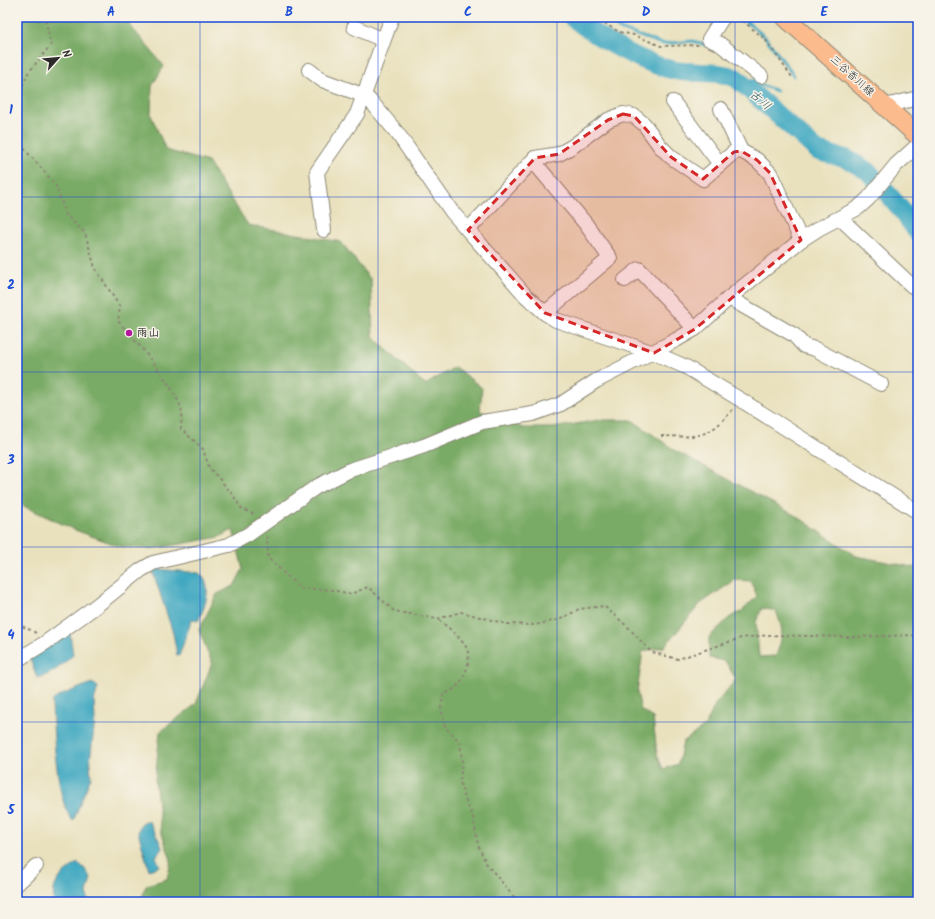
<svg xmlns="http://www.w3.org/2000/svg" width="935" height="919" font-family="Kalam,'Klee One',sans-serif">
  <style>
    .forest { fill: #7aab66; stroke: #526b48; fill-rule: evenodd }
    .water { fill: #41a8c1; stroke: #366a76 }
    .lines { fill: none; stroke-linecap: round; stroke-linejoin: round }
    .stream { stroke: #41a8c1; stroke-width: 3 }
    .river { stroke: #41a8c1; stroke-width: 19 }
    .minor-casing { stroke: #8a8674; stroke-width: 16 }
    .major-casing { stroke: #8a8674; stroke-width: 20 }
    .path { stroke: #8a8674; stroke-width: 2; stroke-dasharray: 3 3; stroke-linecap: butt }
    .minor { stroke: #fff; stroke-width: 14 }
    .major { stroke: #fbbb8d; stroke-width: 18 }
    .marked { fill: #d62828; fill-opacity: 0.2; stroke: #d62828; stroke-width: 3; stroke-dasharray: 8 5; stroke-linejoin: round }
    .grid { fill: none; stroke: #1d4ed8; stroke-width: 1; stroke-opacity: 0.55 }
    .poi-dot { fill: #b5179e; stroke: #f7f3e8; stroke-width: 1.5 }
    .labels { text-anchor: middle; dominant-baseline: central; stroke-width: 3; stroke-linejoin: round; paint-order: stroke }
    .street-label { font-size: 11px; fill: #2b2b2b; stroke: #f7f3e8 }
    .poi-label { font-size: 11px; font-weight: bold; fill: #2b2b2b; stroke: #f7f3e8; text-anchor: start }
    .water-label { font-size: 12px; font-style: italic; fill: #345d67; stroke: #f7f3e8 }
    .neatline { fill: none; stroke: #1d4ed8; stroke-width: 1.5 }
    .grid-label { font-size: 13px; text-anchor: middle; font-weight: bold; fill: #1d4ed8 }
  </style>
  <rect width="100%" height="100%" fill="#f7f3e8"/>
  <filter id="ink" filterUnits="userSpaceOnUse"><feTurbulence type="fractalNoise" baseFrequency=".025" numOctaves="2"/><feDisplacementMap in="SourceGraphic" scale="8" xChannelSelector="R" yChannelSelector="G"/><feConvolveMatrix kernelMatrix="1 2 1 2 8 2 1 2 1" color-interpolation-filters="sRGB"/></filter>
  <filter id="wash" filterUnits="userSpaceOnUse"><feTurbulence type="fractalNoise" baseFrequency=".012" numOctaves="4" result="noise"/><feDisplacementMap in="SourceGraphic" scale="16" xChannelSelector="R" yChannelSelector="G"/><feGaussianBlur stdDeviation="0.9" result="paint"/><feColorMatrix in="noise" values="0 0 0 0 0 0 0 0 0 0 0 0 0 0 0 0 0 1.4 0 .05"/><feComposite in="paint" operator="in"/></filter>
  <g filter="url(#wash)">
    <rect width="100%" height="100%" fill="#e9e1bd"/>
    <!-- forest -->
    <path class="forest" d="M17 17H123L164 66 152 86 151 115 166 150 208 162 248 225 341 242 371 280 373 337 425 385 455 367 482 388 480 411 523 428H553L599 420H632L676 451 798 517 856 556 918 568V902H141L146 885 167 879 171 860 161 831 155 780 160 732 196 704 212 663 199 630 217 594 234 586 243 569 233 530 219 537 181 544 149 549 119 546 75 530 17 503ZM735 580 751 581 757 596 742 611 729 618 709 637V658L725 661 736 679 715 705 705 726 683 742 678 764 663 769 657 754 653 718 641 710 637 692 643 651 664 647 700 604ZM762 608 776 611C784 631 783 636 776 656L759 657 756 622Z"/>
    <!-- water -->
    <g class="water">
      <path d="M158 569 199 573C214 585 205 607 198 621L192 619 179 656 177 655 173 633 153 572Z"/>
      <path d="M70 633 73 655C62 665 52 675 37 678L30 658Z"/>
      <path d="M92 683 98 687 94 701 95 719 90 762 91 777 73 821C56 804 53 728 52 702 54 696 83 687 92 683Z"/>
      <path d="M148 820 160 842 162 848 156 857 160 866 149 870 138 831 142 823Z"/>
      <path d="M77 863 84 868 91 878 87 893 88 902H54C51 882 62 874 77 863Z"/>
    </g>
    <g class="lines">
      <!-- stream -->
      <g class="stream">
        <path d="M599 17 620 29 662 44 693 41 709 46"/>
        <path d="M741 17 766 38 794 76"/>
        <path d="M754 80 761 85 777 91"/>
      </g>
      <!-- river -->
      <path class="river" d="M572 17C597 38 645 65 678 71 698 74 717 70 736 78L818 151 847 159 868 171 900 208 918 233"/>
    </g>
  </g>
  <g filter="url(#ink)">
    <g class="lines">
      <!-- minor casing -->
      <g class="minor-casing">
        <g id="minor">
          <path d="M723 17 709 39 720 44 761 76"/>
          <path d="M354 27 383 40"/>
          <path d="M309 70 322 80 365 96 374 105 398 134 452 212 526 296 545 313 556 320 654 353 686 367 741 400 918 512"/>
          <path d="M673 102 720 164"/>
          <path d="M885 106 918 98"/>
          <path d="M721 109 741 151"/>
          <path d="M535 158 539 168 585 223 610 258 545 313"/>
          <path d="M840 218 912 286"/>
          <path d="M324 230 317 172 357 114 392 17"/>
          <path d="M468 230 535 158 559 154 573 146 608 120 623 114 634 116 644 124 660 146 671 157 703 179 734 152 741 151 757 160 770 173 801 240"/>
          <path d="M625 280 639 269 695 329"/>
          <path d="M729 298 794 335 804 346 815 349 881 384"/>
          <path d="M17 660 45 643 96 606 141 570 153 563 229 545 249 534 316 487 350 470 424 446 482 422 533 414 561 404 596 381 676 340 695 329 729 298 801 240 818 229 858 208 868 199 896 165 918 145"/>
          <path d="M17 884 36 866"/>
        </g>
      </g>
      <!-- major casing -->
      <g class="major-casing">
        <path id="major" d="M785 17 918 136"/>
      </g>
      <!-- path -->
      <g class="path">
        <path d="M594 17 619 32 634 35 661 46 699 45"/>
        <path d="M738 17 765 39 792 77"/>
        <path d="M17 96 28 73 51 45 45 17"/>
        <path d="M17 120 20 144 55 184 66 215 85 233 95 268 120 307 118 321C136 341 172 382 181 408 183 414 181 423 181 429L203 449 209 467 233 495 241 508 255 515"/>
        <path d="M661 436C700 437 708 439 734 408"/>
        <path d="M267 536 268 558 300 588 332 590 351 594 368 587 394 611 437 619"/>
        <path d="M17 624 33 631 37 634"/>
        <path d="M518 902 486 863 478 845 473 817 466 802 460 782 462 760 460 742 445 727 441 707 443 695C446 693 450 691 454 689 464 681 473 659 466 647 460 637 446 625 437 619L461 612 507 624 535 625 561 619 579 609 604 606 628 627 651 652 678 659 741 638 769 635 851 637 918 635"/>
      </g>
      <!-- minor -->
      <use href="#minor" class="minor"/>
      <!-- major -->
      <use href="#major" class="major"/>
    </g>
  </g>
  <!-- marked area -->
  <path class="marked" d="M623 114 634 116 671 157 703 179 734 152 741 151 757 160 770 173 801 240 695 329 654 353 545 313 468 230 535 158 559 154 608 120Z"/>
  <!-- grid -->
  <path class="grid" d="M200 17V902M378 17V902M557 17V902M735 17V902M17 197H918M17 372H918M17 547H918M17 722H918"/>
  <!-- markers -->
  <circle class="poi-dot" cx="129" cy="333" r="4"/>
  <g class="labels">
    <!-- street labels -->
    <g class="street-label">
      <text transform="translate(852 76) rotate(42)">三谷香川線</text>
    </g>
    <!-- poi labels -->
    <g class="poi-label">
      <text x="137" y="333">雨山</text>
    </g>
    <!-- water labels -->
    <g class="water-label">
      <text transform="translate(760 100) rotate(41)">古川</text>
    </g>
  </g>
  <!-- margin -->
  <rect width="935" height="919" fill="none" stroke="#f7f3e8" stroke-width="44"/>
  <!-- north arrow -->
  <g transform="translate(58 58) rotate(63)" stroke="#f7f3e8" stroke-width="3" paint-order="stroke">
  <path d="M0-3L7 15L0 10L-7 15Z" fill="#2b2b2b"/>
  <text y="-6" font-size="11" font-weight="bold" text-anchor="middle" fill="#2b2b2b">N</text>
  </g>
  <rect x="22" y="22" width="891" height="875" class="neatline"/>
  <g class="grid-label">
    <text x="111" y="16">A</text>
    <text x="289" y="16">B</text>
    <text x="468" y="16">C</text>
    <text x="646" y="16">D</text>
    <text x="824" y="16">E</text>
    <text x="11" y="114">1</text>
    <text x="11" y="289">2</text>
    <text x="11" y="464">3</text>
    <text x="11" y="639">4</text>
    <text x="11" y="814">5</text>
  </g>
</svg>
